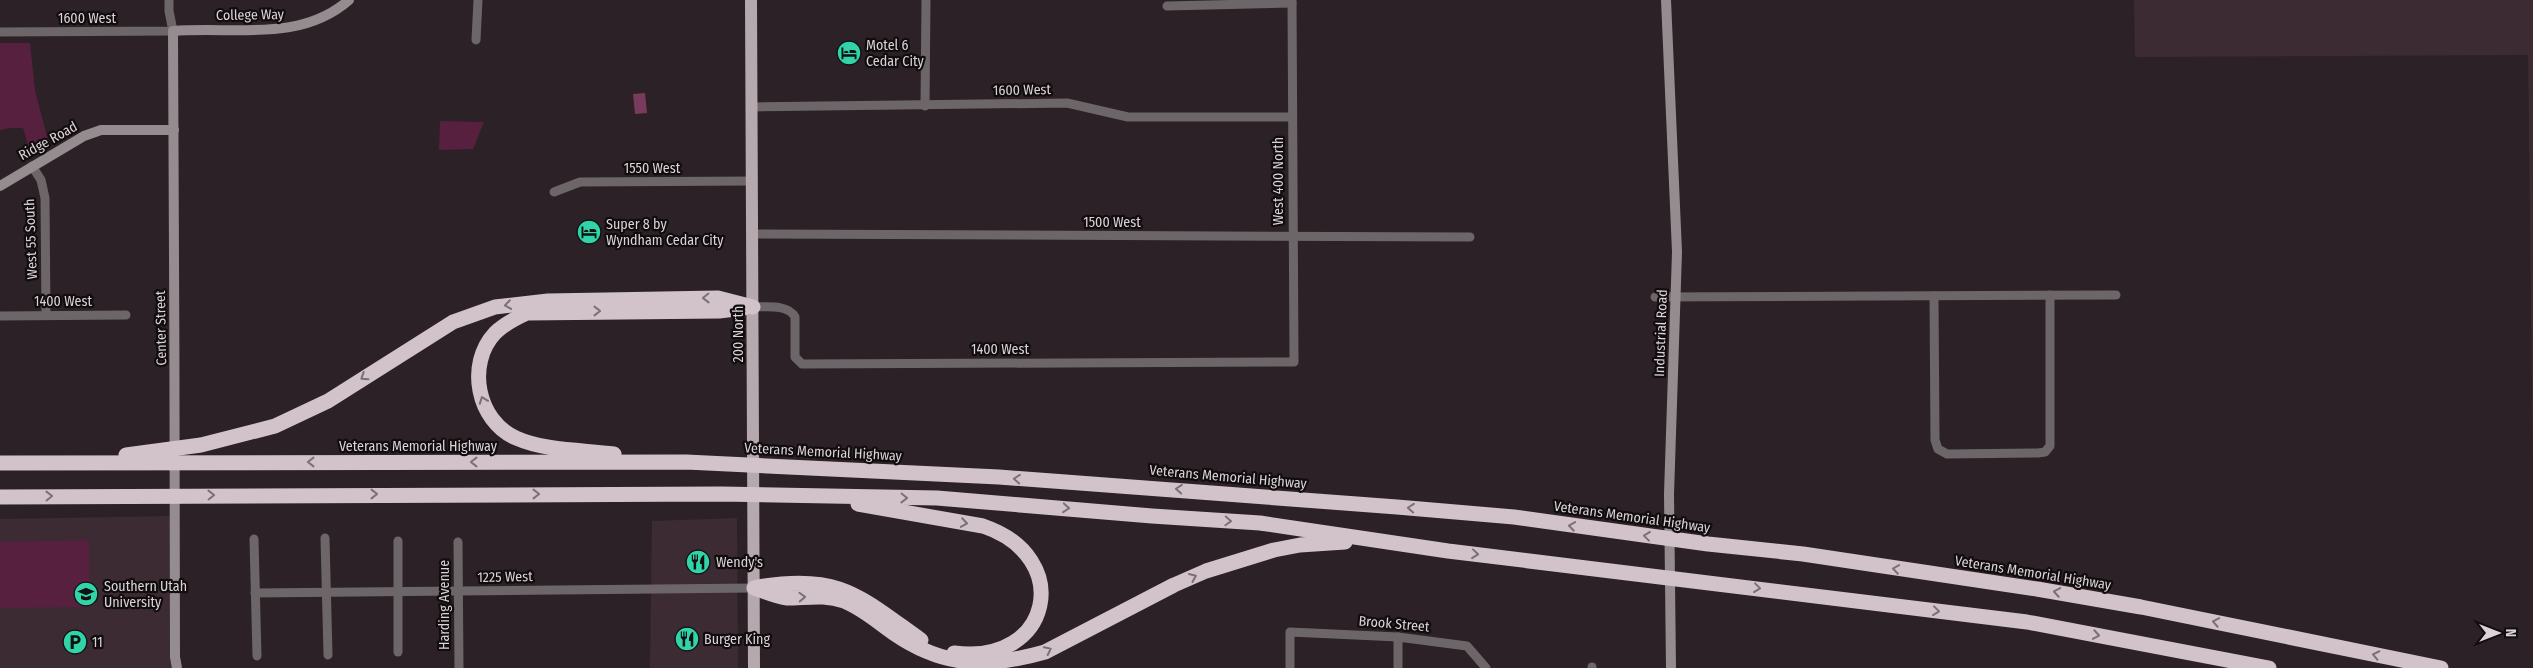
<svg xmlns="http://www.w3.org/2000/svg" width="2533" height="668" font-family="'Fira Sans Condensed',sans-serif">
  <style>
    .built { fill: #3c2b33 }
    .green { fill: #57203f }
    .water { fill: #783b5b }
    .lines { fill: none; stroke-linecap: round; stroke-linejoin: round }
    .street { stroke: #6c6669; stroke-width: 9 }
    .secondary { stroke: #958c90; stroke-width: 10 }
    .primary { stroke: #b5a9ae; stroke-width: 12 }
    .highway { stroke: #d2c3ca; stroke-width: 15 }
    .oneway { stroke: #7b7175 }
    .labels { text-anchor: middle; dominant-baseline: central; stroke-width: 4.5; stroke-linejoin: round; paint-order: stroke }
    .street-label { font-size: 14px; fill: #dbd3d7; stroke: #110c0e }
    .poi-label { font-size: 14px; fill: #dbd3d7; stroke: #110c0e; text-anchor: start }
  </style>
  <rect width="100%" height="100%" fill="#2c2126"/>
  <!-- built -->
  <g class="built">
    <path d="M2134 0H2533V476L2528 55 2135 57Z"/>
    <path d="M172 516V668H0V519Z"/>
    <path d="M737 518 738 668H650L652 521Z"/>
  </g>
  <!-- green -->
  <g class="green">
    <path d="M0 43H30L35 90 49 144 31 155 23 128H9L0 130Z"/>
    <path d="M440 121 484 122 473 149 439 150Z"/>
    <path d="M89 540 90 607 0 608V542Z"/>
  </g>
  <!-- water -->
  <path class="water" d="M645 93 647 113 635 114 633 94Z"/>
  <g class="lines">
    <!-- street -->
    <g class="street">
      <path d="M1167 6 1292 3"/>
      <path d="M0 32 173 31 169 11V0"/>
      <path d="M476 40 478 0"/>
      <path d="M925 106 926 0"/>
      <path d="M752 107 1067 103 1128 117H1292"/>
      <path d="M32 166 41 180 45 198 46 315"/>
      <path d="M554 192 580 182 753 181"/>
      <path d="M753 234 1470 237"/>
      <path d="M1934 296 1935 440 1938 449 1947 454 2038 453 2045 452 2050 446V295"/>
      <path d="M1655 297 2116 295"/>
      <path d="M753 307C766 307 788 304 795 317V357L802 364 1294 362 1292 0"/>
      <path d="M0 316 126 315"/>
      <path d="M325 538 328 655"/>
      <path d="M254 539 257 656"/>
      <path d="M398 541V652"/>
      <path d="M458 542 459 668"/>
      <path d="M255 593 754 588"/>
      <path d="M1290 668V632L1398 637 1467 646 1486 668"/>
      <path d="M1398 668V637"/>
      <path d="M1592 668V667"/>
    </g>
    <!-- secondary -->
    <g class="secondary">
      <path d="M1666 0 1677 252 1669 494 1671 668"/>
      <path d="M0 186 84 136 101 130H174"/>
      <path d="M177 668 175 657C176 448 173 240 173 31 234 26 300 43 349 0"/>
    </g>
    <!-- primary -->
    <path class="primary" d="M751 0 754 668"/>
    <!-- highway -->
    <g class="highway">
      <path d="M614 454C583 450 545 451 516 438 477 421 466 364 495 333 504 324 516 318 527 313L719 311 744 308"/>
      <path d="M126 455 201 445 275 426 328 401 453 322 495 307 548 301 718 298 753 307"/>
      <path d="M0 463 686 462 999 477 1397 507 1514 517 1708 544 1803 554 2037 589 2141 607 2441 668"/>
      <path d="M0 497 721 494 937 498 1152 516 1260 523 1448 551 2027 622 2269 668"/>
      <path d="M858 504 983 526C1075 557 1052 666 954 653"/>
      <path d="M758 587C839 573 859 596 921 640"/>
      <path d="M754 588C764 591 777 597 787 598 806 598 825 594 844 601 862 608 879 623 895 634 945 668 989 668 1045 652L1174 585 1206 571 1274 550 1300 545 1345 542"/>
    </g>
  </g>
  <!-- one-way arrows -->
  <defs><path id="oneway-chevron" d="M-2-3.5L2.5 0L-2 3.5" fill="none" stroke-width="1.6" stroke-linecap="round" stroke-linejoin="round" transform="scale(1.25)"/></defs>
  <g class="oneway">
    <use href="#oneway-chevron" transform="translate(706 298) rotate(179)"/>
    <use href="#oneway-chevron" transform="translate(508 305) rotate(172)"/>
    <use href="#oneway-chevron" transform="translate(597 311)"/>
    <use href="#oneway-chevron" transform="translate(364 377) rotate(147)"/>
    <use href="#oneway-chevron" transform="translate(483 400) rotate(-110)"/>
    <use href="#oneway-chevron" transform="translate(311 462) rotate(-180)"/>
    <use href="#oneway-chevron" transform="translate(474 462) rotate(-180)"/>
    <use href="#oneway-chevron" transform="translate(1017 479) rotate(-176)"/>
    <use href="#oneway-chevron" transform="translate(1179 489) rotate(-175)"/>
    <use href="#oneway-chevron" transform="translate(374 494)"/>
    <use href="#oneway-chevron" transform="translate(536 494)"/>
    <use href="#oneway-chevron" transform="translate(211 495) rotate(-1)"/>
    <use href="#oneway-chevron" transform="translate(49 496) rotate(-1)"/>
    <use href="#oneway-chevron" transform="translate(904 498) rotate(1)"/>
    <use href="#oneway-chevron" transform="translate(1066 508) rotate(5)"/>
    <use href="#oneway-chevron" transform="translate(1411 508) rotate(-175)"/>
    <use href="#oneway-chevron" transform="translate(1228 521) rotate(3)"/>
    <use href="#oneway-chevron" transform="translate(964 523) rotate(9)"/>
    <use href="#oneway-chevron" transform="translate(1572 526) rotate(-171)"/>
    <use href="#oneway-chevron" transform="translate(1647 536) rotate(-173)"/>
    <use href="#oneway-chevron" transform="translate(1475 554) rotate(6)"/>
    <use href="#oneway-chevron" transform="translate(1896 569) rotate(-172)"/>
    <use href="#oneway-chevron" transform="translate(1193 577) rotate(-24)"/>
    <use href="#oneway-chevron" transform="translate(1757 588) rotate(7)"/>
    <use href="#oneway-chevron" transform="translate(2057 592) rotate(-170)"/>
    <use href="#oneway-chevron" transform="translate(802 597) rotate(-2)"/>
    <use href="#oneway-chevron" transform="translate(1936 611) rotate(7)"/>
    <use href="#oneway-chevron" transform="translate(2216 622) rotate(-169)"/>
    <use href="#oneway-chevron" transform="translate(2096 635) rotate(10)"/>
    <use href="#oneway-chevron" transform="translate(1048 650) rotate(-26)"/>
    <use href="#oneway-chevron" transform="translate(2376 655) rotate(-168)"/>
  </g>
  <!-- icons -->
  <defs>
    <g id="hotel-disc" transform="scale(1.25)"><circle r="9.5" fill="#31d4a9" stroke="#110c0e"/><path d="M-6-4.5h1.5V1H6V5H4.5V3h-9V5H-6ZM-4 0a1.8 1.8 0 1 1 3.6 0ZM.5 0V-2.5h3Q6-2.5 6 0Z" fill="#111"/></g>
    <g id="restaurant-disc" transform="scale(1.25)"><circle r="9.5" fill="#31d4a9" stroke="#110c0e"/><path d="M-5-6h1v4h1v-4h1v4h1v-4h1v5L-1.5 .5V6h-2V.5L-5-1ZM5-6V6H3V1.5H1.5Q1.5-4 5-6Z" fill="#111"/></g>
    <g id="university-disc" transform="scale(1.25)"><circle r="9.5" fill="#31d4a9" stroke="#110c0e"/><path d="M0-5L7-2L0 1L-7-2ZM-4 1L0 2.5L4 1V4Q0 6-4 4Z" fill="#111"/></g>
    <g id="parking-disc" transform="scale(1.25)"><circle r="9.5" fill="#31d4a9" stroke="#110c0e"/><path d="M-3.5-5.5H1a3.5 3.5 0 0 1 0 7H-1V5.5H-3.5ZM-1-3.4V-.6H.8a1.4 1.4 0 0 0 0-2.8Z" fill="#111"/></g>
  </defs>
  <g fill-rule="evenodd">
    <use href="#hotel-disc" x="849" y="53"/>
    <use href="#hotel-disc" x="589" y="232"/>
    <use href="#restaurant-disc" x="698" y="562"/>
    <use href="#university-disc" x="86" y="594"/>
    <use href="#restaurant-disc" x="687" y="639"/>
    <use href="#parking-disc" x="75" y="642"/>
  </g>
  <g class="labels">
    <!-- street labels -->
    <g class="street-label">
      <text transform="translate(250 15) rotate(-1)">College Way</text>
      <text x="87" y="18">1600 West</text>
      <text transform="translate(1022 90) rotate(-1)">1600 West</text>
      <text transform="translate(48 141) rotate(-29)">Ridge Road</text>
      <text x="652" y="168">1550 West</text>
      <text transform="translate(1278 181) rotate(-90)">West 400 North</text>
      <text x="1112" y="222">1500 West</text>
      <text transform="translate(31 239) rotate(-92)">West 55 South</text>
      <text x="63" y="301">1400 West</text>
      <text transform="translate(161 328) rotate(-91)">Center Street</text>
      <text transform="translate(1661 333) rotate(-88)">Industrial Road</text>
      <text transform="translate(738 334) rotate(-90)">200 North</text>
      <text x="1000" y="349">1400 West</text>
      <text x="418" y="446">Veterans Memorial Highway</text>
      <text transform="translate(823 452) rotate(3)">Veterans Memorial Highway</text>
      <text transform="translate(1228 477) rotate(5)">Veterans Memorial Highway</text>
      <text transform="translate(1632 517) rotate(8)">Veterans Memorial Highway</text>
      <text transform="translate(2033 573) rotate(9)">Veterans Memorial Highway</text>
      <text transform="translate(505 577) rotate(-1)">1225 West</text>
      <text transform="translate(444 605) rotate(-90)">Harding Avenue</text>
      <text transform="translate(1394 624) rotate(5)">Brook Street</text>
    </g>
    <!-- poi labels -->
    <g class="poi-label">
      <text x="866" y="45">Motel 6<tspan x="866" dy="16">Cedar City</tspan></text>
      <text x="606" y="224">Super 8 by<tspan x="606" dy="16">Wyndham Cedar City</tspan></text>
      <text x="716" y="562">Wendy's</text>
      <text x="104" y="586">Southern Utah<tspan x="104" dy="16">University</tspan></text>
      <text x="704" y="639">Burger King</text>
      <text x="92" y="642">11</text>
    </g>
  </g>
  <!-- north arrow -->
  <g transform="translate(2498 633) rotate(90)" stroke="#110c0e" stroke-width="4" paint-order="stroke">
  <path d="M0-4L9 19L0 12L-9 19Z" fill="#dbd3d7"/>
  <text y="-8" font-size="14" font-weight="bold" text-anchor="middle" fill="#dbd3d7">N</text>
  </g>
</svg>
